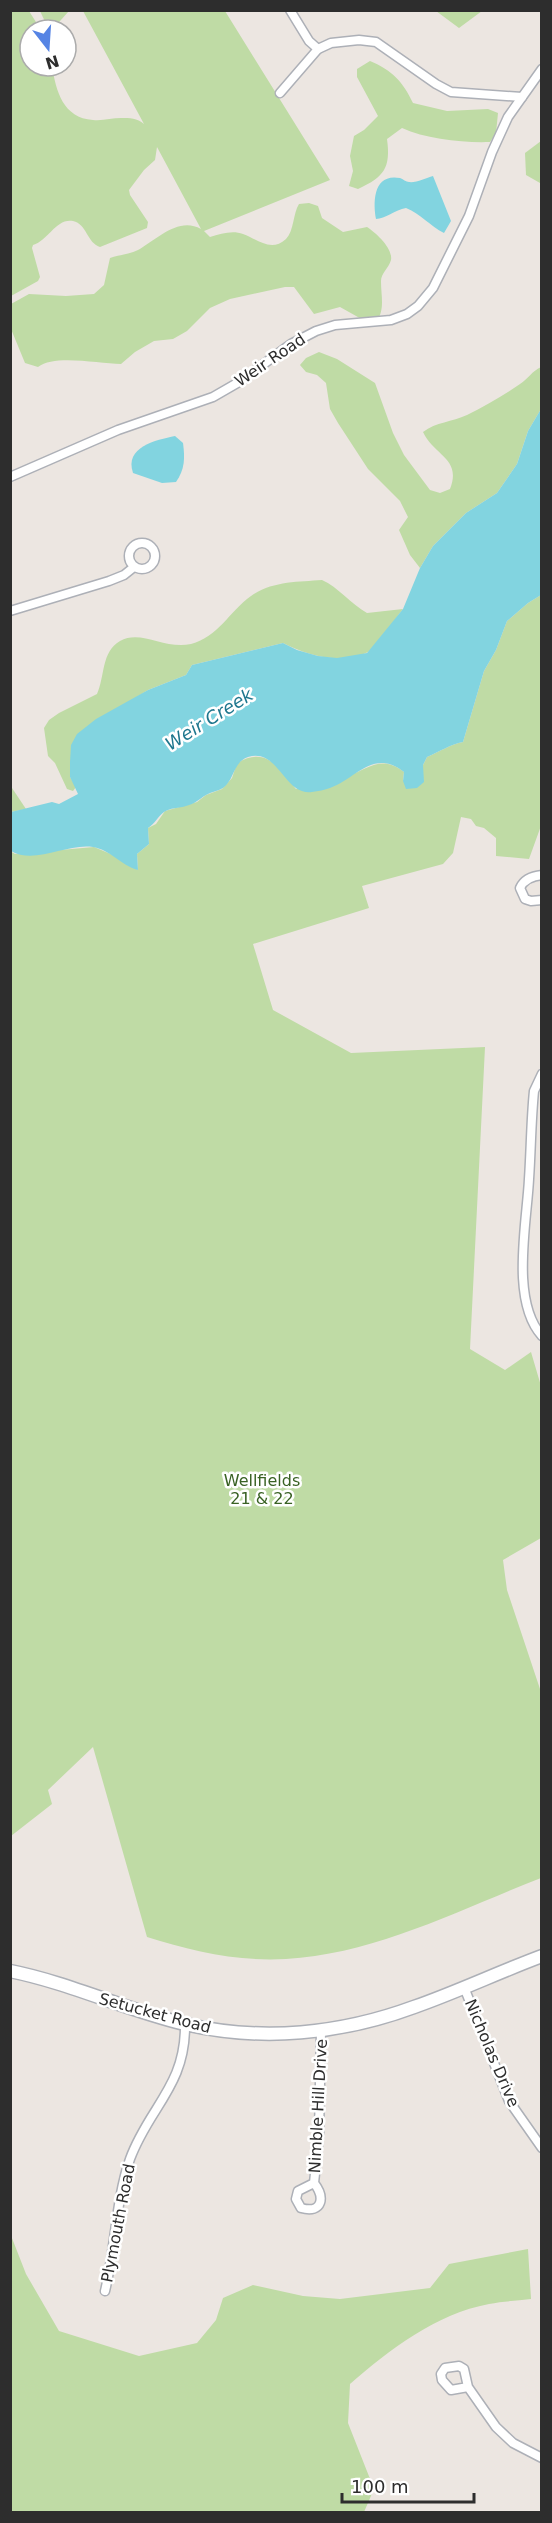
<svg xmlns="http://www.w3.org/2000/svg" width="552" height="2523" font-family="'DejaVu Sans',sans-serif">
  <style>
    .green { fill: #bfdba5 }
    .water { fill: #82d4e0 }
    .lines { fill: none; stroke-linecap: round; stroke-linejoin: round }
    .minor-casing { stroke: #adb0b7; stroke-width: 11 }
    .secondary-casing { stroke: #adb0b7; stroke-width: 15 }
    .minor { stroke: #fff; stroke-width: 8 }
    .secondary { stroke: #fff; stroke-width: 12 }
    .labels { text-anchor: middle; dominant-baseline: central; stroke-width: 5; stroke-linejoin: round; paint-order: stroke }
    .street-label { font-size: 16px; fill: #2d2d2d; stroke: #fff }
    .park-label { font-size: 16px; fill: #396224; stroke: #fff }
    .water-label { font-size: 18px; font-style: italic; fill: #1f778e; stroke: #fff }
  </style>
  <rect width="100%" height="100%" fill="#ece6e1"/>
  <!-- green -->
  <g class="green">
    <path d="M10 11H29L41 30H30V66H52C56 91 63 118 93 120 103 121 112 118 121 118 130 118 137 118 144 124L83 11H225L330 180 204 231 210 237C221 234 232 230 243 234 257 239 271 253 286 239 294 231 293 213 299 204L309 203 318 206 322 218 343 232 367 227C376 233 393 248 391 260 389 268 381 273 381 281 381 297 385 308 377 321H365L340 307 314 314 294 287H285L230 299 210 308 187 331 173 339 154 341 135 352 121 364C99 364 55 354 38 367L25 363 11 329V304L29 294 66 296 94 294 104 285 110 258C119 255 130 254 138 250 157 239 179 216 201 229L157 147 155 160 144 170 129 190 130 195 148 222 147 228 100 247C87 243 87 224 73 221 56 218 49 240 33 245L32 248 40 277 38 281 11 296Z"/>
    <path d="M40 11H69L52 30H49Z"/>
    <path d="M436 11H482L459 28Z"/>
    <path d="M370 61C392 70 403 82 413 103L447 111 488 109 498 113 496 133 490 142C463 143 426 139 402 128L387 139C391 168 384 177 358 189L349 186 353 171 350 156 354 136 364 130 378 116 357 77V69Z"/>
    <path d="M541 141 542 183H540L526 175 525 153Z"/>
    <path d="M319 352 337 359 375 383 393 433 404 455 430 490 440 493 450 489C462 458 434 456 423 432 436 422 452 422 467 415 485 406 503 396 520 384 528 379 532 371 541 367V409L528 431 517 464 497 493 466 513 433 546 420 568 410 555 399 530 408 517 400 501 368 469 338 423 330 409 326 383 317 375 306 372 300 365 306 358Z"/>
    <path d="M322 580C338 587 351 604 367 613L403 609C394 620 378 647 366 653 341 665 306 655 283 643L192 665 186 675 148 690 124 705 70 777 76 787 73 791 67 789 55 763 48 756 44 728 49 720 59 713 97 694C105 677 101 652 120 641 141 629 165 650 191 644 218 637 229 612 251 596 272 581 298 582 322 580Z"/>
    <path d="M541 595 542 823 529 859 496 856V838L484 828 476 826 471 819 461 817 453 853 443 864 362 886 369 908 253 944 273 1010 351 1053 485 1047 470 1349 505 1370 531 1352 541 1386V1538L503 1560 507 1590 541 1692V1878C459 1910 375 1954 286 1959 239 1962 191 1951 147 1937L93 1747 48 1790 52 1804 11 1836 10 851 15 854 94 847 113 855 138 870 137 854 149 844 148 828 156 824 165 811 197 802 206 795 222 789 232 778 237 763C267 746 278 767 296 789 313 785 330 781 347 776 369 769 381 754 404 772L403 781 423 765 427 757C439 752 451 744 463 742L484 671 496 650 507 621 528 603Z"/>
    <path d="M10 785 26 809 11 812Z"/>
    <path d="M10 2233 26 2274 59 2331 139 2356 197 2343 216 2320 223 2298 253 2285 303 2296 340 2299 430 2288 449 2264 528 2249 531 2299C517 2301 503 2301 489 2304 436 2314 390 2349 350 2384L348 2423 374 2489 364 2512H11Z"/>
  </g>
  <!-- water -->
  <g class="water">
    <path d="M433 176 451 221 444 233C430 226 421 214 406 208 395 210 385 219 376 219 373 202 373 173 400 178 403 179 406 182 409 182 416 183 426 178 433 176Z"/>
    <path d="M541 409V595L528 603 507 621 496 650 484 671 463 742C451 744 439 752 427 757L423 765 424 782 417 788 406 789 403 781 404 772C373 748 356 779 330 788 325 790 318 791 312 792 284 796 279 748 248 757 233 762 235 779 223 788 218 791 211 792 206 795 199 799 195 804 186 806 180 808 169 808 164 812 157 817 156 823 148 828L149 844 137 854 138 870C120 865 111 850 93 847 67 843 35 865 11 851V812L52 802 59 804 78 794 70 777V762L71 745 77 734 96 719 148 690 186 675 192 665 283 643 297 650 318 656 337 658 367 653 403 609 420 568 433 546 466 513 497 493 517 464 528 431Z"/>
    <path d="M175 436 183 443C185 458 185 469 176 482L162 483 133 473C124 447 156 440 175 436Z"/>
  </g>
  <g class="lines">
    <!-- minor casing -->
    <g class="minor-casing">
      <g id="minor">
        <path d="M290 10 309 41 318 49"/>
        <path d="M280 93 318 49 331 43 359 40 376 42 436 84 451 92 522 97"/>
        <path d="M10 477 118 430 213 397 239 382 291 344 316 331 335 325 391 320 407 314 418 306 433 288 469 216 492 152 508 117 542 69"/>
        <circle cx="142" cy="556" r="13"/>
        <path d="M10 611 109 581 124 575 134 567"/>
        <path d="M542 875C532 876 524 879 520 888L525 899 531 901 542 900"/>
        <path d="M542 1074 534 1091C531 1121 531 1150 529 1179 527 1222 510 1301 542 1336"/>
        <path d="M464 1987 509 2101 542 2148"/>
        <path d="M314 2183 298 2191 296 2199 301 2208C323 2214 325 2197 314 2183L319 2135 321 2030"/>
        <path d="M105 2291C115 2250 116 2198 130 2159 149 2107 186 2086 185 2024"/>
        <path d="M468 2387 451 2390 442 2380 441 2374 445 2368 459 2366 464 2369 468 2387 496 2427 513 2443 542 2458"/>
      </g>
    </g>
    <!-- secondary casing -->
    <g class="secondary-casing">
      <path id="secondary" d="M10 1971C70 1983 126 2010 185 2024 262 2042 341 2034 414 2007 457 1992 499 1972 542 1956"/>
    </g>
    <!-- minor -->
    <use href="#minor" class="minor"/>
    <!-- secondary -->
    <use href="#secondary" class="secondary"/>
  </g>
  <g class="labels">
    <!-- street labels -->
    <g class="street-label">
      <text transform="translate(270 360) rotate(-34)">Weir Road</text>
      <text transform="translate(155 2013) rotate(15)">Setucket Road</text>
      <text transform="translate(492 2053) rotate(67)">Nicholas Drive</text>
      <text transform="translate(318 2106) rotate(-87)">Nimble Hill Drive</text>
      <text transform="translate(118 2223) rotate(-79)">Plymouth Road</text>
    </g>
    <!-- park labels -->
    <g class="park-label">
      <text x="262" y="1480">Wellfields<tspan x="262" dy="18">21 &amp; 22</tspan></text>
    </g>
    <!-- water labels -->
    <g class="water-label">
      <text transform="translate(209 719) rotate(-32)">Weir Creek</text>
    </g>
  </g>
  <!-- border -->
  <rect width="552" height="2523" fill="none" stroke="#2d2d2d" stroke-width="24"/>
  <!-- north arrow -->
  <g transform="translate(48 48) rotate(163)"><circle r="28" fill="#ffffff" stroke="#ababab" stroke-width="1.5"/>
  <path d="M0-4.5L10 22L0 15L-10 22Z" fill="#5684e4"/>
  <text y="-9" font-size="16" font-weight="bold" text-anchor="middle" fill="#2d2d2d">N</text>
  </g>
  <!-- scale -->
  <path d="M342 2493v9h132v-9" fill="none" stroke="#2d2d2d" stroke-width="3"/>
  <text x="351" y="2493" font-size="18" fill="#2d2d2d" stroke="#ffffff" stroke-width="4.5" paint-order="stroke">100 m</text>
</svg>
